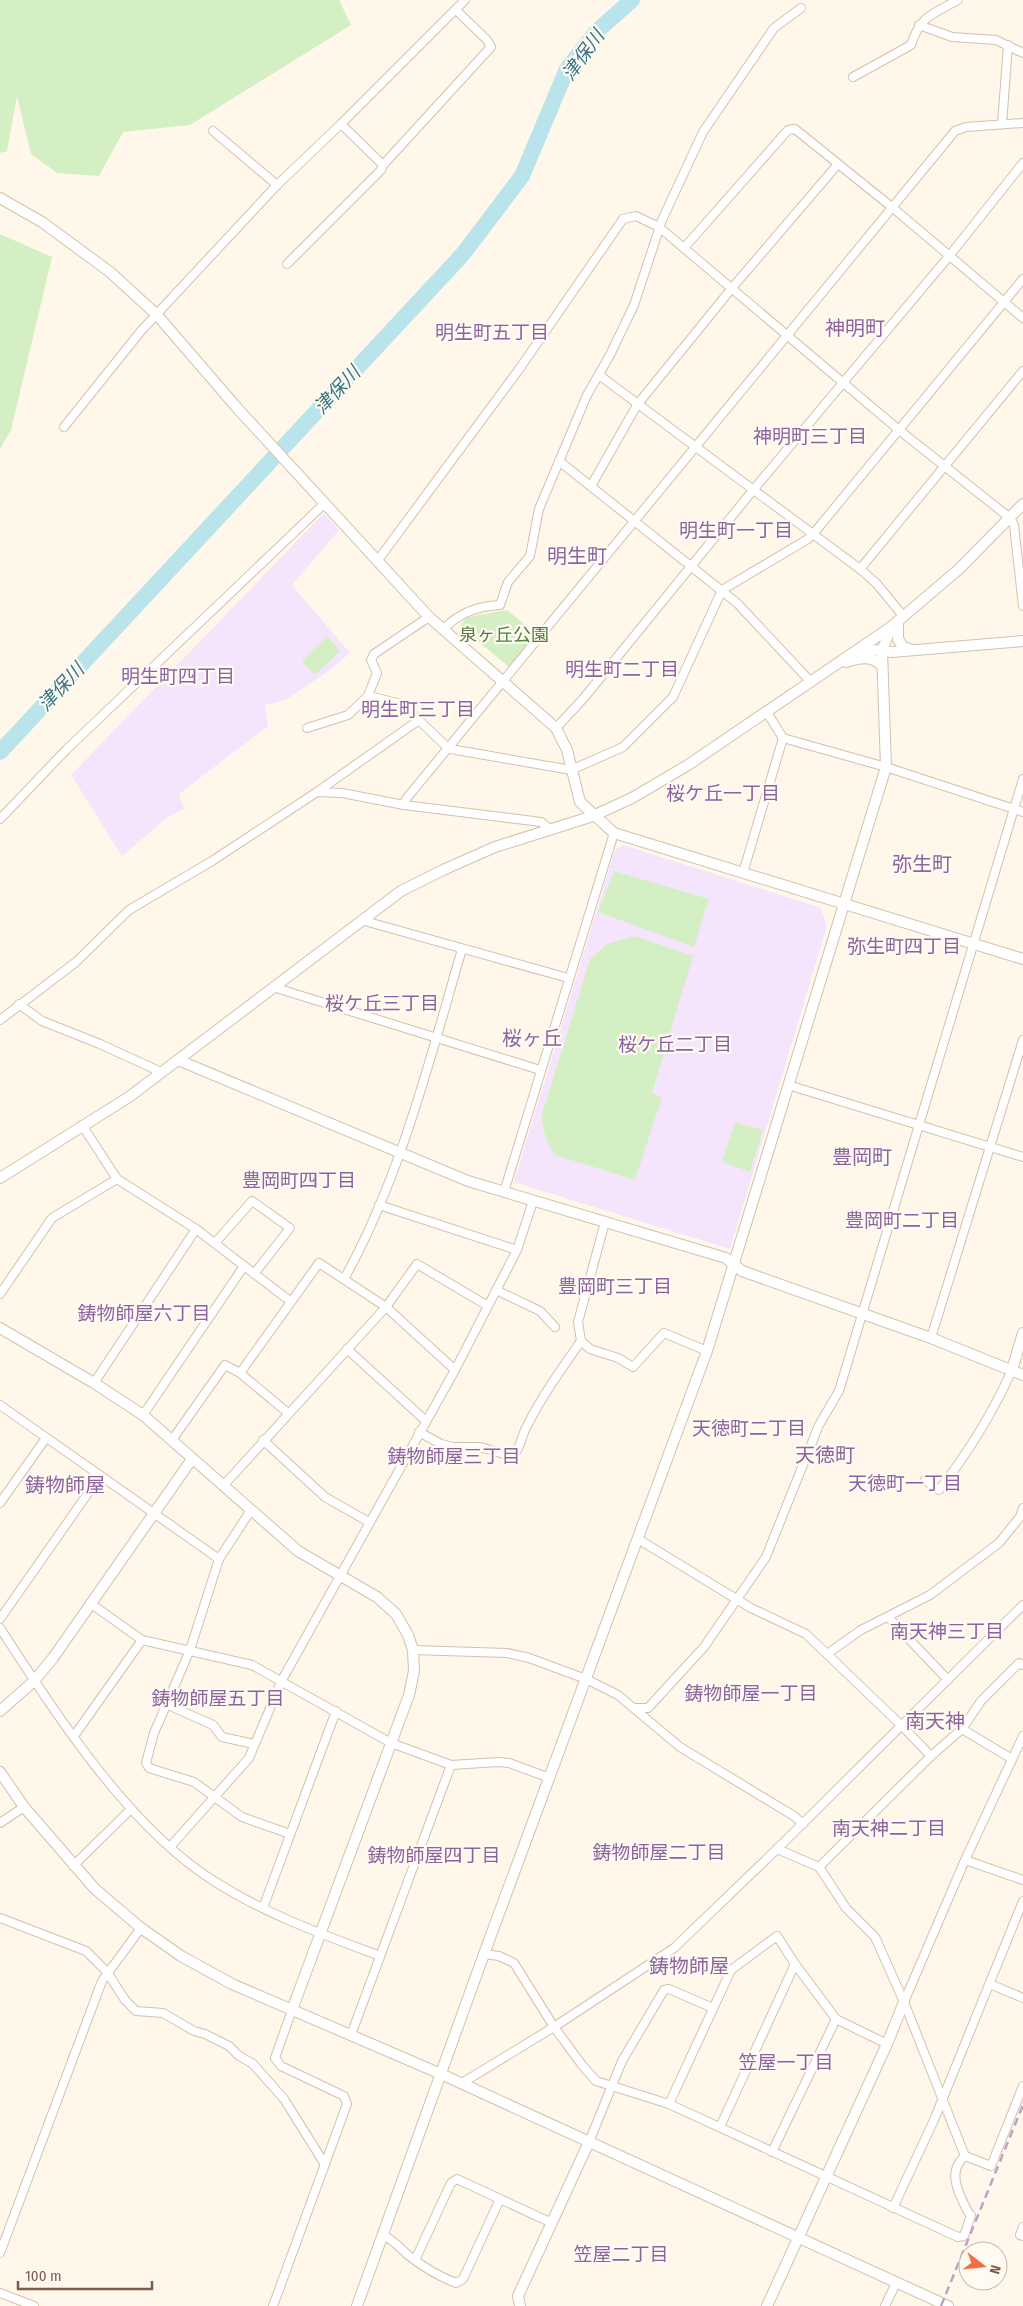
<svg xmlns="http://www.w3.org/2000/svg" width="1023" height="2306" font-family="'Fira Sans Condensed','Noto Sans JP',sans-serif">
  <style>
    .education { fill: #f4e5fc }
    .green { fill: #d5efc4 }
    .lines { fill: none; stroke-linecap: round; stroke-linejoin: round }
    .river { stroke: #bae4ec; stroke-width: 16 }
    .minor-casing { stroke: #d5c0af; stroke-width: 10 }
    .tertiary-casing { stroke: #d5c0af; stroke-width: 12 }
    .minor { stroke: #fff; stroke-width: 8 }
    .tertiary { stroke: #fff; stroke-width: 10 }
    .rail { stroke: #baa4cc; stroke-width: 2.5; stroke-dasharray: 8 5; stroke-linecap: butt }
    .labels { text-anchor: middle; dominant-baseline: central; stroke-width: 4.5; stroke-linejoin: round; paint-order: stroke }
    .park-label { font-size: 18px; fill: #4e7f3c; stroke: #fffaf2 }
    .water-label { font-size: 19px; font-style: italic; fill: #397684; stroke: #fffaf2 }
    .neighbourhood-label { font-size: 19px; fill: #8d64a0; stroke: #fffaf2 }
    .quarter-label { font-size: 20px; fill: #8d64a0; stroke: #fffaf2 }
  </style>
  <rect width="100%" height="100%" fill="#fff7e9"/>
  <!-- education -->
  <g class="education">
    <path d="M324 513 339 530 292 585 350 653 330 670 286 700 265 705 268 726 179 794 184 809 168 817 122 856 71 775Z"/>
    <path d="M623 845 821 908 827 926 730 1249 514 1182 615 850Z"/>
  </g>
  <!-- green -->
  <g class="green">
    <path d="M0 0H339L351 25 190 125 123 132 99 176 57 173 31 154 17 96 7 151 0 153Z"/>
    <path d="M0 234 52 257 11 430 0 449Z"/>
    <path d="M507 610 536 634 509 667 460 626 467 617Z"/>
    <path d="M327 636 340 651 315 675 302 661Z"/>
    <path d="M614 871 709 899 694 947 598 912Z"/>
    <path d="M635 936 693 956 652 1093 662 1097 635 1180 555 1155 547 1142 541 1118 590 959 607 944Z"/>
    <path d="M735 1122 763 1130 750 1172 722 1162Z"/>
  </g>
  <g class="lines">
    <!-- river -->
    <path class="river" d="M0 752 463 254 522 176 567 69 597 31 632 0"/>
    <!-- minor casing -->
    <g class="minor-casing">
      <g id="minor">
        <path d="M919 25 952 37 996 40 1023 53"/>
        <path d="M853 77 911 45C920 16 933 14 958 0"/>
        <path d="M341 124 383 165"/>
        <path d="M1002 124 1008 45"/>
        <path d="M213 131 277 185"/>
        <path d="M684 248 788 130 795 129 893 208 1023 318"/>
        <path d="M287 264 381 170 383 165 491 47 487 40 456 10"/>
        <path d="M599 375 860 569 876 583 904 617"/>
        <path d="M64 427 141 331 277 185 341 124 465 0"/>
        <path d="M559 461 737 603 811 682"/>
        <path d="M591 486 637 405 732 288 838 164"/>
        <path d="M378 560 520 368 623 219 636 216 659 227 899 430 1010 518 1014 525 1023 606"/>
        <path d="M860 569 1023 371"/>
        <path d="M443 630C458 613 478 606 500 605L508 582 530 556 539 509 587 395 610 355 634 305 662 220 703 132 774 28 801 8"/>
        <path d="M368 696 402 704 448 748 456 750 571 770 623 747 673 697 722 590 808 539 814 533 1023 279"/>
        <path d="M766 711 783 738 886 767 1023 812"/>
        <path d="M307 728 348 715 368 696 377 673 371 660 374 654 429 617"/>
        <path d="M556 728 583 699 754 489 950 255 1023 163"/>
        <path d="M317 792 419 720"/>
        <path d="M404 805 406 799 448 748 955 131 966 127 1023 123"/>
        <path d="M0 819 66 750 325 503"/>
        <path d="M743 873 783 738"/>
        <path d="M361 920 568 978"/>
        <path d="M273 987 540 1070"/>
        <path d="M19 1004 42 1021 100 1044 161 1072"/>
        <path d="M0 1020 76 962 129 910 212 861 317 792 342 793 404 805 541 822 550 829"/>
        <path d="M788 1085 1023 1157"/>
        <path d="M82 1125 117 1179 196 1229 290 1301"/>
        <path d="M504 1192 614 833"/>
        <path d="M379 1205 517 1250"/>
        <path d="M605 1222 578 1322 581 1341 590 1349 618 1358 633 1367 664 1333 707 1351"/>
        <path d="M215 1243 252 1201 290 1228 254 1274"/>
        <path d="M344 1279C400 1179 430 1059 462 949"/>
        <path d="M496 1290 540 1311 555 1327"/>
        <path d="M0 1294 52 1218 117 1179"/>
        <path d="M931 1338 1023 1040"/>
        <path d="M347 1349 426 1421"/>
        <path d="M94 1383 196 1229"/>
        <path d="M0 1405 219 1559"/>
        <path d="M288 1413 240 1373 319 1263 386 1307 455 1370"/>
        <path d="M143 1415 244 1266"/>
        <path d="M419 1432 441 1444 453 1447H480L511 1456C521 1450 521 1436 527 1426 542 1396 562 1368 581 1341"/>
        <path d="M172 1440 225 1365 240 1373"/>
        <path d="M263 1440 325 1497 369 1522"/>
        <path d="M925 1480 939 1490C968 1453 993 1412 1012 1370"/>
        <path d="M223 1486 386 1307 417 1264 488 1306"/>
        <path d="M0 1503 46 1438"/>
        <path d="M251 1510 219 1559 190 1650 154 1733 146 1763 149 1768 194 1782 242 1817 290 1834"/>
        <path d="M638 1539 751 1608 806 1634 902 1726 931 1756"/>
        <path d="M90 1603 142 1640 252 1665 391 1743 451 1765 498 1762 509 1763 550 1778"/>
        <path d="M889 1618 948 1680"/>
        <path d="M0 1619 100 1476"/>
        <path d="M0 1628C56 1714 129 1829 217 1883 268 1915 324 1935 380 1956"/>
        <path d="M413 1650 507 1653 529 1658 586 1679 618 1695 680 1747 794 1816 803 1824"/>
        <path d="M827 1654 861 1630 930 1595 999 1543 1020 1517 1023 1508"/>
        <path d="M166 1704 213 1725 222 1737 254 1744"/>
        <path d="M636 1708H648L704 1647 766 1557 819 1425 839 1391 1023 779"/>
        <path d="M962 1729 981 1701 1019 1663 1023 1665"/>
        <path d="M74 1736 142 1640"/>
        <path d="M0 1823 24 1807"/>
        <path d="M170 1847 249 1758 282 1680 455 1370 517 1250 533 1201"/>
        <path d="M777 1849 819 1867 846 1908 875 1937 904 2002 965 2156 991 2166 1023 2086"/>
        <path d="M965 1860 1023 1880"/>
        <path d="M73 1866 131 1809"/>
        <path d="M819 1867 931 1756 962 1729 1012 1759"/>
        <path d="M263 1908 336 1711"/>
        <path d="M0 1918 86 1951 107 1972 125 2000 136 2011 163 2013 194 2031 205 2034 229 2046 238 2055 253 2064 284 2099 324 2163"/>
        <path d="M484 1954 499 1956 514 1963 554 2027 582 2065 596 2081 669 2104 958 2237 964 2236 971 2215"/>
        <path d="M990 1984 1023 1998"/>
        <path d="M904 2002 965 1860 1023 1736"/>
        <path d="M351 2035 451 1765"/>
        <path d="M462 2083 554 2027 674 1948 777 1849 1023 1605"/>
        <path d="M669 2104 731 1970 777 1936 795 1964 836 2019 887 2044"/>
        <path d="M720 2127 795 1964"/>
        <path d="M589 2142 622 2061 664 1990 669 1989 713 2008"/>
        <path d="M772 2152 836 2019"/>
        <path d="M965 2156C946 2172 959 2194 968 2212"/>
        <path d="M893 2208 934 2120 1023 1901"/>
        <path d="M1023 2227 1020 2235 1023 2236"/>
        <path d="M383 2235C393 2240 399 2247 408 2255 423 2267 438 2276 456 2283L463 2279 500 2199 552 2223"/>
        <path d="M0 2253 102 1981 141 1928"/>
        <path d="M415 2260 451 2183 457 2179 500 2199"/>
        <path d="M0 2293 34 2306"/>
        <path d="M273 2306 347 2104 344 2096 281 2066 275 2058 292 2010"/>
        <path d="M885 2306 896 2283"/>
      </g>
    </g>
    <!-- tertiary casing -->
    <g class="tertiary-casing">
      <g id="tertiary">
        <path d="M0 198 42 222 110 272 157 315 238 409 429 617 556 728 567 750 580 802 614 833 1023 959"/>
        <path d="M898 621V639L903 647 912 650"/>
        <path d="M861 649 892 652 1023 641"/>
        <path d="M846 662C860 658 872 655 882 666"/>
        <path d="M178 1060 468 1181 726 1258 742 1271 931 1338 1023 1375"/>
        <path d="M0 1178 129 1097 401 891 443 870 495 847 593 816 632 798 688 765 891 627 959 569 1023 504"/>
        <path d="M0 1328 94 1383 143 1415 298 1551 377 1597 396 1614 408 1635 413 1650 414 1671 409 1695 292 2010"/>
        <path d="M1012 1370 1023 1333"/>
        <path d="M0 1711 34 1681 53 1658 192 1459"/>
        <path d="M0 1772 24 1807 95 1889 141 1928 181 1956 232 1984 441 2074 948 2306"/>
        <path d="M357 2306 484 1954 707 1351 886 767 882 651 891 627"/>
        <path d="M520 2306 518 2296 589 2142"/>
        <path d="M767 2306 887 2044 904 2002"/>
      </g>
    </g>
    <!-- minor -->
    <use href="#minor" class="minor"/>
    <!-- tertiary -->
    <use href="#tertiary" class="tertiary"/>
    <!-- rail -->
    <path class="rail" d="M941 2306 1023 2105"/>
  </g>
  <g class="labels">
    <!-- park labels -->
    <g class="park-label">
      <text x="504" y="635">泉ヶ丘公園</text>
    </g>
    <!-- water labels -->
    <g class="water-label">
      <text transform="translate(583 55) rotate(-54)">津保川</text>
      <text transform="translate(337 390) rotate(-47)">津保川</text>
      <text transform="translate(61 687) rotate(-47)">津保川</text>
    </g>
    <!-- neighbourhood labels -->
    <g class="neighbourhood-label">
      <text x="492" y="332">明生町五丁目</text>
      <text x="810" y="436">神明町三丁目</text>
      <text x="736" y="530">明生町一丁目</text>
      <text x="622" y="669">明生町二丁目</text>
      <text x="178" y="676">明生町四丁目</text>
      <text x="418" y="709">明生町三丁目</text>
      <text x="723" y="793">桜ケ丘一丁目</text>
      <text x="904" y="946">弥生町四丁目</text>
      <text x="382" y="1003">桜ケ丘三丁目</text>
      <text x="675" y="1044">桜ケ丘二丁目</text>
      <text x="299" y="1180">豊岡町四丁目</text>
      <text x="902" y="1220">豊岡町二丁目</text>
      <text x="615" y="1286">豊岡町三丁目</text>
      <text x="144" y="1313">鋳物師屋六丁目</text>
      <text x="749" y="1428">天徳町二丁目</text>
      <text x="454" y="1456">鋳物師屋三丁目</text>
      <text x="905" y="1483">天徳町一丁目</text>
      <text x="947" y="1631">南天神三丁目</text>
      <text x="751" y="1693">鋳物師屋一丁目</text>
      <text x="218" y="1698">鋳物師屋五丁目</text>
      <text x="889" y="1828">南天神二丁目</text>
      <text x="659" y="1852">鋳物師屋二丁目</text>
      <text x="434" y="1855">鋳物師屋四丁目</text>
      <text x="786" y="2062">笠屋一丁目</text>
      <text x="621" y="2254">笠屋二丁目</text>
    </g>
    <!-- quarter labels -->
    <g class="quarter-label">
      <text x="855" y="328">神明町</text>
      <text x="577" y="556">明生町</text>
      <text x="922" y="864">弥生町</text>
      <text x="532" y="1038">桜ヶ丘</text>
      <text x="862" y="1157">豊岡町</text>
      <text x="825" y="1455">天徳町</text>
      <text x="65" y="1485">鋳物師屋</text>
      <text x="935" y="1721">南天神</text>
      <text x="689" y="1966">鋳物師屋</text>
    </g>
  </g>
  <!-- north arrow -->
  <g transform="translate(983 2266) rotate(106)"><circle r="24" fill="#fffaf2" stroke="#cbbbae"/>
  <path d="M0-4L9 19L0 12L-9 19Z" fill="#f66c41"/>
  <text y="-8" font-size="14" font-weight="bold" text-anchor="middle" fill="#7e5c48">N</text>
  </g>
  <!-- scale -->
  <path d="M18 2281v8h134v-8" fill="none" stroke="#7e5c48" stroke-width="2.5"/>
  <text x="25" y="2281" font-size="15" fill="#7e5c48" stroke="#fffaf2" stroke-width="4" paint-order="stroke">100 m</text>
</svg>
